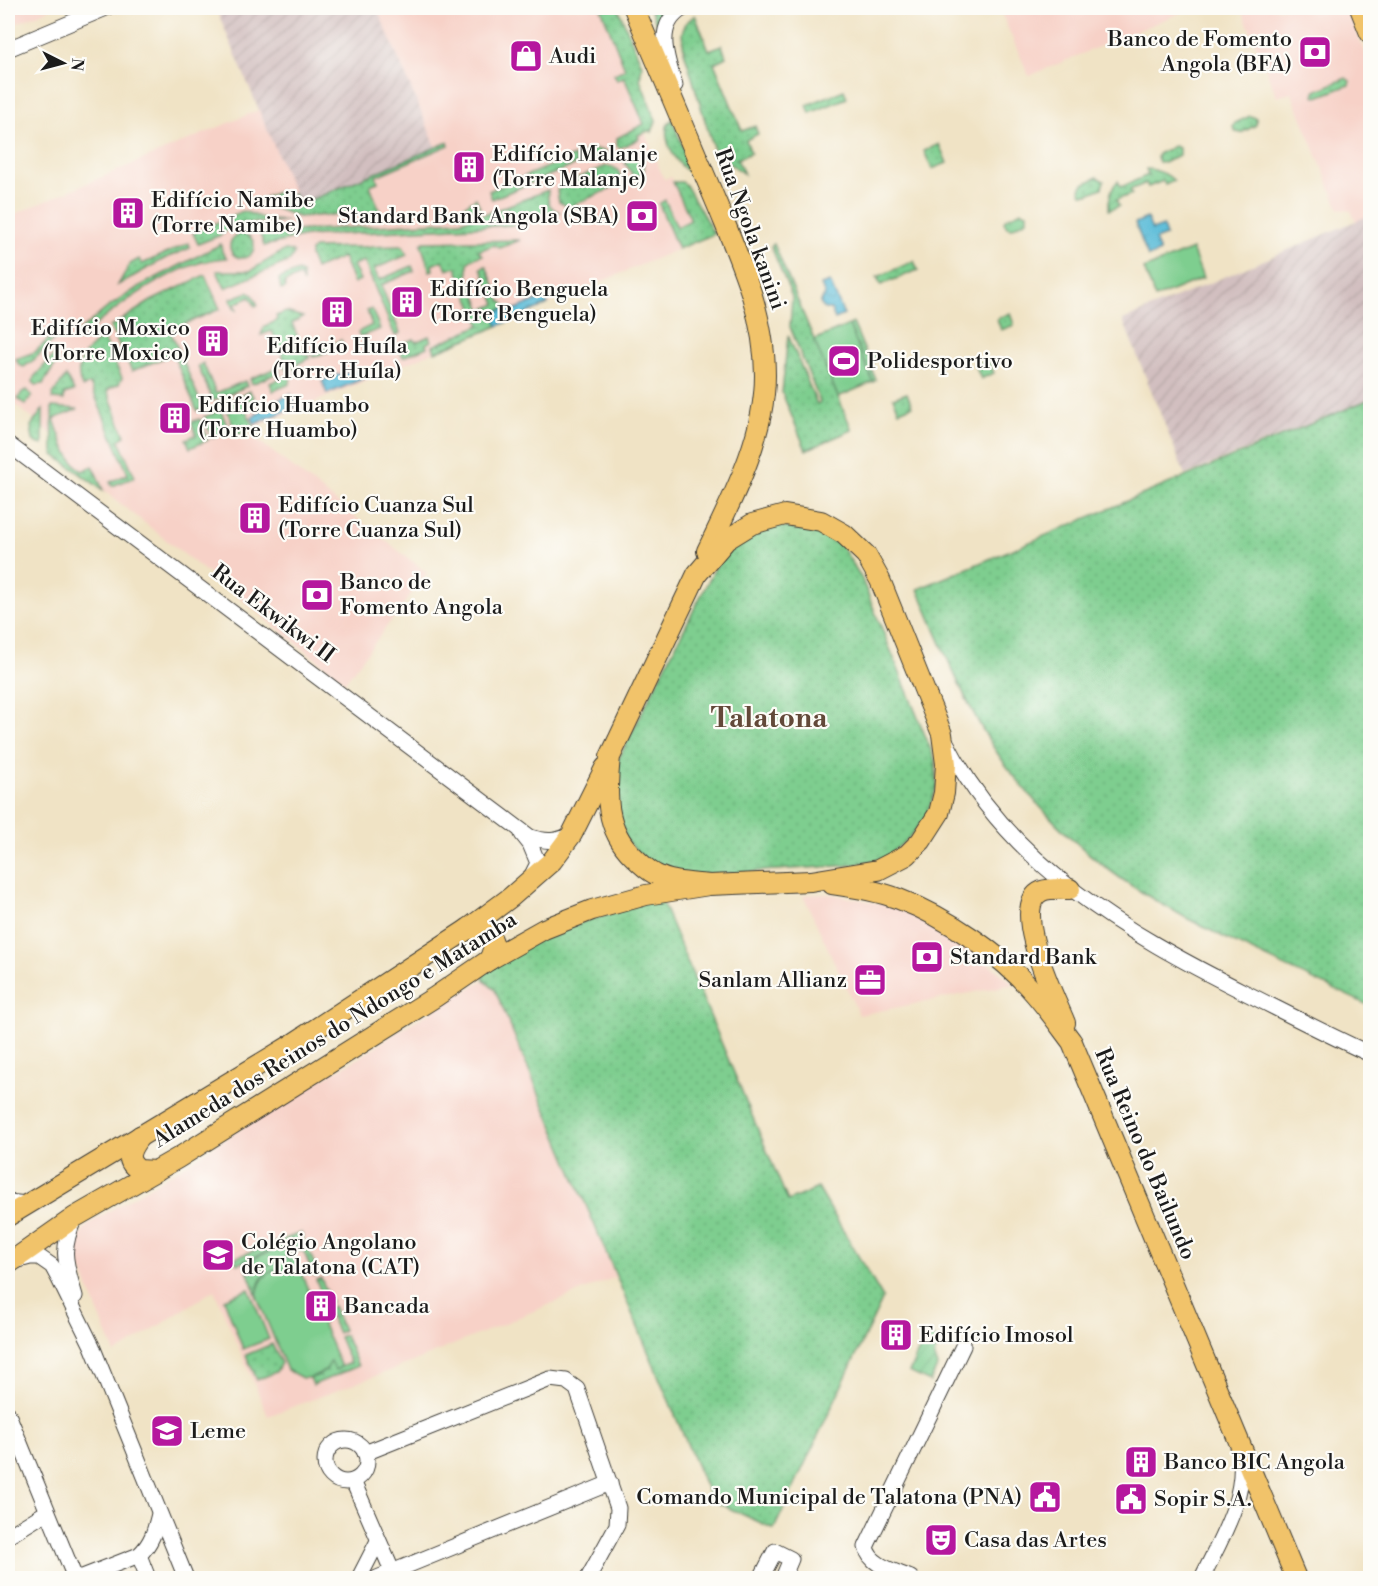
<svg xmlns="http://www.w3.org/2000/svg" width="1378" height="1586" font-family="'Libre Bodoni',serif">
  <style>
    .built { fill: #f7d1c7 }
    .industrial { fill: url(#industrial-furrows) }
    .grass { fill: url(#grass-dots); stroke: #4d7556; stroke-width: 1.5 }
    .garden { fill: url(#garden-furrows); stroke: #4d7556; stroke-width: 1.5 }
    .pitch { fill: #7ece8f; stroke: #4d7556; stroke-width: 1.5 }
    .water { fill: url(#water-ripples); stroke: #3a6c7a; stroke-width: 1.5 }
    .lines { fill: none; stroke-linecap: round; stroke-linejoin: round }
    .minor-casing { stroke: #3c3a35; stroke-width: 17 }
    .major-casing { stroke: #3c3a35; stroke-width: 22 }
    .minor { stroke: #fff; stroke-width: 15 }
    .major { stroke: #f1c36a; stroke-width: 20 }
    .labels { text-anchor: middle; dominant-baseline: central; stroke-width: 4.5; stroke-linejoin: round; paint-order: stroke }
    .poi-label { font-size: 22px; fill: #1c1c1c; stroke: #fdfcf7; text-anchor: start }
    .street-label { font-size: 22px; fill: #1c1c1c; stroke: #fdfcf7 }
    .district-label { font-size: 28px; font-weight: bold; fill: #634939; stroke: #fdfcf7 }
  </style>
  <defs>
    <pattern id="industrial-furrows" width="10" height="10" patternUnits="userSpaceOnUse" patternTransform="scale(1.5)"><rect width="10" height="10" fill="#d2bfc0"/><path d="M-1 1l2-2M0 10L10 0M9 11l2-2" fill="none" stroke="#b4a4a4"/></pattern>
    <pattern id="grass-dots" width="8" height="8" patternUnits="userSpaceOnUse" patternTransform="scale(1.5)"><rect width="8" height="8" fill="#7ece8f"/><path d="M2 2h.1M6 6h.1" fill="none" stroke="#6cb07b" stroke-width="1.8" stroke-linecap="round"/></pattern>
    <pattern id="garden-furrows" width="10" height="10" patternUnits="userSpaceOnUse" patternTransform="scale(1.5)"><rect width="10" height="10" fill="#7ece8f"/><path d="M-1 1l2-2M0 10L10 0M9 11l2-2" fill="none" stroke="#6cb07b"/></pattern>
    <pattern id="water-ripples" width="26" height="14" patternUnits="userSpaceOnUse" patternTransform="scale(1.5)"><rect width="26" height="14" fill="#59bbd8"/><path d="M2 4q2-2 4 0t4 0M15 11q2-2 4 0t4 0" fill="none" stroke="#4da0b9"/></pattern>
  </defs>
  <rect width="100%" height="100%" fill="#fdfcf7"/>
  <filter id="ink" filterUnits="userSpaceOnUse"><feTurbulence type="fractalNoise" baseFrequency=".0167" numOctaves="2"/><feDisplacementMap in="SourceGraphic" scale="12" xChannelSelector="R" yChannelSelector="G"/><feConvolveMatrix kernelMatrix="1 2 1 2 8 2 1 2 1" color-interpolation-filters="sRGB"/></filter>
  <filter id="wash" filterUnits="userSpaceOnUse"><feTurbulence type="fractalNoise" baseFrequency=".008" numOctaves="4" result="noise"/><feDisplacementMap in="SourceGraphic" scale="24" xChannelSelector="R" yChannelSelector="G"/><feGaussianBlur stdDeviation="1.35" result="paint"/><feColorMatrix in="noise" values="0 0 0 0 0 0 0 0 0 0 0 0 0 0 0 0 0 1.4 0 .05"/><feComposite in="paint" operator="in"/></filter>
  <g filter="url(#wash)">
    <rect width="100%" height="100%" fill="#f0e3c5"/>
    <!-- built -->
    <g class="built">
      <path d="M8 8H53L8 27Z"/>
      <path d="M216 8H601L651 130 645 133 661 172 664 179 671 177 700 240 246 431 427 573 345 682 112 497 53 454V435L8 399V217L259 110Z"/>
      <path d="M999 8H1192L1029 76Z"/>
      <path d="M1241 8H1347L1370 64V215L1356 221 1351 211 1339 209 1291 92 1277 97Z"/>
      <path d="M830 894 889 905 927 920 965 945 1014 984 859 1015 803 895Z"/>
      <path d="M484 980 495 990 615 1277 405 1365 268 1416 214 1290 115 1354 77 1260 75 1251 78 1239 84 1229 93 1221 182 1167 293 1095 359 1058 400 1030Z"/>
    </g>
    <!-- industrial -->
    <g class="industrial">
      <path d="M216 8H377L436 147 299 205Z"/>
      <path d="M1370 215V398L1185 475 1123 320Z"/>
    </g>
    <!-- grass -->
    <g class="grass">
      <path d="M601 8H618L642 65 640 79 656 121 652 132 651 130 638 135 639 139 620 148 617 146V138L644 124 624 77 617 80 614 74 625 69Z"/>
      <path d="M650 8H670L662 19 658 28Z"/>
      <path d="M695 15 709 50 722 45 726 57 714 63 742 131 755 126 758 134 746 140 751 153 737 159 744 174 722 158 714 150 684 51 682 33 686 23Z"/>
      <path d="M1346 78 1350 81 1349 85 1318 97 1314 96 1315 91Z"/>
      <path d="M844 90 847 98 810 113 807 105Z"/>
      <path d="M1250 116 1256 118V125L1241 133 1236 132 1233 127 1235 123Z"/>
      <path d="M672 119 692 170 691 174C676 164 664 144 667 126Z"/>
      <path d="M448 142 449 145 376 176 378 182 370 185 380 212 298 217 256 201 281 191 284 198 294 193 299 205Z"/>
      <path d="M939 144 947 163 932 169 924 151Z"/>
      <path d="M1174 146 1179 148V155L1164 163 1159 162 1157 157 1158 154Z"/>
      <path d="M595 149 607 152 587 161 583 152Z"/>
      <path d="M574 156 577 164 492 199 489 191Z"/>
      <path d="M631 158H637L644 164C645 171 642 176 634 177L625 163Z"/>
      <path d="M606 166C619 166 624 176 617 186L569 207 559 202 557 191 561 185Z"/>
      <path d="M1146 169C1156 169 1168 174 1174 181L1165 185 1163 181 1148 187 1146 183 1130 190 1132 194 1116 200 1119 206 1109 210C1108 200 1111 187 1118 181L1121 187 1148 175Z"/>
      <path d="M1097 177 1104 181 1102 188 1088 194H1082L1080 189 1082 185Z"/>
      <path d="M673 182H682L686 185 714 234 678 249 659 204 665 200 677 227 691 220Z"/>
      <path d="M548 190C547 201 548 207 559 212L537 220 511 225 306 236 264 246 260 233 460 221 491 212Z"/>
      <path d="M476 198 480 208 460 213 459 209Z"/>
      <path d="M243 211 268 220 287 221 235 224 221 235 198 244 193 233Z"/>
      <path d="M1022 211 1027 213V220L1012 228 1007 227 1004 222 1006 218Z"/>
      <circle cx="242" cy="246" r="12"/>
      <path d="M520 240 500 248 494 245 478 251 483 255 472 259 468 263V277L482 310 496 304 481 268 486 266 501 302H503L506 309 493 314 498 326 435 352 433 346 480 325 456 267 447 270 443 260 432 265 433 270 430 271 421 244 424 242Z"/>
      <path d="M189 243 190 248 164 259 118 285 130 264 139 259 142 264Z"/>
      <path d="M221 244 222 252 227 258C177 260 113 308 77 341L73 336 107 308 140 286Z"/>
      <path d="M774 244 852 430 806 450 782 393 788 335 817 404 820 402 790 327 792 297 771 246Z"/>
      <path d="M403 246 407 255 374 269 379 280 412 266 414 271 381 285 400 333 395 336 364 261 353 265 360 280 354 283 343 257 315 269 310 256V251L314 248Z"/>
      <path d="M285 250 292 251 294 254 290 261 225 288 217 271H250Z"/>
      <path d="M914 261 918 270 881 285 877 277Z"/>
      <path d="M298 271 302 273 303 283 300 276 284 283 286 288 281 290 279 279Z"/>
      <path d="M205 275 220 309 170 330 203 408 197 411 173 354 132 371 110 327 151 301Z"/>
      <path d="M248 292 253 295 258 305 255 306 250 297 235 304 237 310 235 309 230 299Z"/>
      <path d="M372 309 380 329 360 337 358 332 372 325 367 311Z"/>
      <path d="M286 312 303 317 292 323 305 355 309 354 310 358 297 364 299 371 296 373 290 359 287 360 291 368 286 370 284 365 286 364 272 331 261 335 264 327 278 320 276 316Z"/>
      <path d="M1010 313 1014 325 1001 330 997 319Z"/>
      <path d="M853 323 867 356 876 353V357L871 368 876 380 873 382 849 325Z"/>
      <path d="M59 329 61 332 35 359 24 367 19 365 16 359 35 352Z"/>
      <path d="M429 336 431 341 426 344 427 347 403 357 398 345 414 339 416 342Z"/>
      <path d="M103 337 122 378 119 384 107 390 125 436 119 440 135 477 112 486 110 482 128 474 90 384 82 387C72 365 85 350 103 337Z"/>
      <path d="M341 340 343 345 314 357 312 353Z"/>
      <path d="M54 355 58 360 43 384 36 385 33 382 34 377Z"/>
      <path d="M988 360 994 373 981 379 975 365Z"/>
      <path d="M203 363 216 393 245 381 247 386 213 401 198 366Z"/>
      <path d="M278 367 280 372 252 384 250 379Z"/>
      <path d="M291 374 290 384 273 391 270 383Z"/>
      <path d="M66 376 74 391 64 394V400L52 399 53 394Z"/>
      <path d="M27 390 32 395 26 405 18 399 22 392Z"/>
      <path d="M250 391 254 398 243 403 254 428 237 435 224 403Z"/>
      <path d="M907 393 912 406 899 411 893 398Z"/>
      <path d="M1370 399V1006C1294 970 1215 937 1143 893 1084 857 1023 796 987 737 959 690 939 639 918 589Z"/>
      <path d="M52 407 78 409 54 419C60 437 66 457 82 471L93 466 103 490 53 454Z"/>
      <path d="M43 409V445L36 443 33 440 31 426Z"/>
      <path d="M221 410 229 431 212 438 204 417Z"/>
      <path d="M200 419 208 440 190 448 186 439 196 435 191 422Z"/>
      <path d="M777 526 816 532 841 545 861 577 935 760 937 786 926 817 908 839 885 858 853 865 685 876 648 862 626 840 616 804 617 762 715 568C736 540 742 535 777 526Z"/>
      <path d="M660 897 788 1201 818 1188 883 1298 774 1529 711 1500 495 990 484 980 482 972 552 932Z"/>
      <path d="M301 1233 319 1274 314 1276 303 1250 297 1252 292 1242 237 1264 234 1258Z"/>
      <path d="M288 1256 294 1271C272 1270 258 1270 257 1297L248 1273Z"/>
      <path d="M321 1278 331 1302 326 1304 316 1280Z"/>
      <path d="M333 1306 343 1330 338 1333 327 1309Z"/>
      <path d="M345 1335 358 1366 313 1385 310 1378 319 1375 331 1360 335 1369 350 1363 339 1337Z"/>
      <path d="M272 1344 281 1363 276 1372 257 1380 246 1355Z"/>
    </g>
    <!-- garden -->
    <path class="garden" d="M926 1335 941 1341 934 1355 937 1367 930 1382 909 1372Z"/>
    <!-- pitch -->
    <g class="pitch">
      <path d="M1192 249 1203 278 1155 298 1144 269Z"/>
      <path d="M849 325 873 382 838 397 814 340Z"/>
      <path d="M293 1242 295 1247 289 1249 291 1255 293 1254 341 1367 335 1370 331 1361 326 1370 310 1378H302L287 1370 257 1297C258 1277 273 1264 293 1270L288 1257 248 1273 244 1262Z"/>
      <path d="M249 1289 269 1339 243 1349 224 1299Z"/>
    </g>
    <!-- water -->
    <g class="water">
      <path d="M1147 218 1152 230 1163 226 1166 236 1155 240 1160 252 1148 257 1135 223Z"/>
      <path d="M830 282 844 315 835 319 831 309H824L820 303 825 295 821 285Z"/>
      <path d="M545 297 548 304 498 326 493 314 503 309H516Z"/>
      <path d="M366 370 369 376 327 394 322 381 336 375Z"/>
      <path d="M291 394 297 406 255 424 252 418C264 407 277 400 291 394Z"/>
    </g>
  </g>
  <g filter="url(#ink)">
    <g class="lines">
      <!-- minor casing -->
      <g class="minor-casing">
        <g id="minor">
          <path d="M8 49 106 8"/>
          <path d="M675 85C667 60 653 24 684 8"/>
          <path d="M8 444 530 837C546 842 557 842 572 834"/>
          <path d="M946 742C1008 864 1126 933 1244 992 1286 1013 1328 1035 1370 1054"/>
          <path d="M522 834 530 844 538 863 530 879"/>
          <path d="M8 1202 27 1204"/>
          <path d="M15 1261 30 1257H39L52 1266 59 1279 92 1346 186 1578"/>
          <path d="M75 1296C65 1261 60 1251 75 1217"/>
          <path d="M8 1414 75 1578"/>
          <circle cx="346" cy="1461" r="21"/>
          <path d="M365 1453 550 1379 566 1381 577 1389 618 1508 617 1525 588 1578"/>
          <path d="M353 1481 393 1573"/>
          <path d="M8 1536 47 1512"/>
          <path d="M139 1555 148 1578"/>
          <path d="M80 1578 139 1555C152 1543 155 1530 159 1514"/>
          <path d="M359 1578 378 1541"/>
          <path d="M377 1578 610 1483"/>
          <path d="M761 1578 775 1551 791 1559 783 1578"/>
          <path d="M911 1578C895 1571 870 1566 866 1547L963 1346"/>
          <path d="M1202 1578C1220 1540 1248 1496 1240 1452"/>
        </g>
      </g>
      <!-- major casing -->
      <g class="major-casing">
        <g id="major">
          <path d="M634 8C662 75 691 142 719 209 741 263 765 316 765 375 765 437 733 497 707 551"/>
          <path d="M1360 8 1370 33"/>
          <path d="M832 884C855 887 878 891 899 899 947 917 1002 955 1035 994 1048 1009 1060 1026 1072 1042L1296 1578"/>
          <path d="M468 929C490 929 499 940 489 960"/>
          <path d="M1065 1023C1056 1000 1008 905 1042 891 1049 888 1062 889 1070 889"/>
          <path d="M140 1136C131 1148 123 1160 139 1170L156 1171"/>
          <path d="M8 1216 288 1047 468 929 511 897 552 861 572 834 605 768"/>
          <path d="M8 1264 75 1217 178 1158 435 997 489 960 544 929 592 910 646 895 709 885 811 881 878 870 907 855 921 841 939 813 944 793 946 764 942 734 880 580 866 555 844 534 821 521 785 515 752 524 726 540 697 574 610 757C606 795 605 829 633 856 640 863 647 870 655 874 670 883 692 883 709 885"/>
        </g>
      </g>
      <!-- minor -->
      <use href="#minor" class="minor"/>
      <!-- major -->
      <use href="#major" class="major"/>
    </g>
  </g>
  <!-- icons -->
  <defs>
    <g id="bank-square" transform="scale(1.725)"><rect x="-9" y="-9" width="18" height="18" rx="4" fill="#b5179e" stroke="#fdfcf7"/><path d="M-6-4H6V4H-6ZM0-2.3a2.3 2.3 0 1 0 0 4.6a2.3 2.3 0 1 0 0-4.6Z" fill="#fff"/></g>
    <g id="shop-square" transform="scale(1.725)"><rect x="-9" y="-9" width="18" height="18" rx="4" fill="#b5179e" stroke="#fdfcf7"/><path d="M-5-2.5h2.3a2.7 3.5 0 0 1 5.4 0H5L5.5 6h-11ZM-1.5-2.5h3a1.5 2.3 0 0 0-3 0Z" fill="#fff"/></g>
    <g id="building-square" transform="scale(1.725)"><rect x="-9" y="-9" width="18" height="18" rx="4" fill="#b5179e" stroke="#fdfcf7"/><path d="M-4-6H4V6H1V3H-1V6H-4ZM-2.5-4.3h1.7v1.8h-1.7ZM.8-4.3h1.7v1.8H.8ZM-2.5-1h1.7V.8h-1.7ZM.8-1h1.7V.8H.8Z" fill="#fff"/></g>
    <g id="stadium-square" transform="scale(1.725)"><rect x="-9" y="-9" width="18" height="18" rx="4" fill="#b5179e" stroke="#fdfcf7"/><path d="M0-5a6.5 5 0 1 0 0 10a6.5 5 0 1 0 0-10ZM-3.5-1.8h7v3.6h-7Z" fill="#fff"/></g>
    <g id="office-square" transform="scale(1.725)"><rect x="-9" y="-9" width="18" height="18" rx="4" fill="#b5179e" stroke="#fdfcf7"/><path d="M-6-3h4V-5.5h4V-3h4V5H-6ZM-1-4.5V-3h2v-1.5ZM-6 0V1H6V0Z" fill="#fff"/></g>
    <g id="university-square" transform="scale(1.725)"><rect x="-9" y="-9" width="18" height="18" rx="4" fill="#b5179e" stroke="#fdfcf7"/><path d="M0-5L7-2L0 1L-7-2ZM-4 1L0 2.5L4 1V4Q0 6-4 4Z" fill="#fff"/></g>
    <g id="school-square" transform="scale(1.725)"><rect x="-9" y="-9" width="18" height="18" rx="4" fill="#b5179e" stroke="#fdfcf7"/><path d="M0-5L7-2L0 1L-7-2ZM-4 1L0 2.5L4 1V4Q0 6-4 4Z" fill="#fff"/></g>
    <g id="civic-square" transform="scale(1.725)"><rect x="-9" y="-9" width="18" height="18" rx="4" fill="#b5179e" stroke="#fdfcf7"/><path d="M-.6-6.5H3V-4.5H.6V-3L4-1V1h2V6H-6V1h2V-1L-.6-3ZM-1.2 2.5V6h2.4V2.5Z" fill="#fff"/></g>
    <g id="theatre-square" transform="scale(1.725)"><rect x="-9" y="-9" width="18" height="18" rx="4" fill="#b5179e" stroke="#fdfcf7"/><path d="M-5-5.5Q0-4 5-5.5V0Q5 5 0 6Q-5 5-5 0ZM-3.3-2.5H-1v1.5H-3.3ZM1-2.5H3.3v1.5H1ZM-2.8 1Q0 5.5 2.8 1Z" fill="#fff"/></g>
  </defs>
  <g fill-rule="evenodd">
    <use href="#bank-square" x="1315" y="52"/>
    <use href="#shop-square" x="526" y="56"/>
    <use href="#building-square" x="469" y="167"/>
    <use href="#building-square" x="128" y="213"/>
    <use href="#bank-square" x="642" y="216"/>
    <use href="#building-square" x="407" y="302"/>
    <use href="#building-square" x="337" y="312"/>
    <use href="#building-square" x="213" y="341"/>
    <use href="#stadium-square" x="844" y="361"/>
    <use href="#building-square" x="175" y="418"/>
    <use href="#building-square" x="255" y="518"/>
    <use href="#bank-square" x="317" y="595"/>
    <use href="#bank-square" x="927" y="957"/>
    <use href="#office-square" x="870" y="980"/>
    <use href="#university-square" x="218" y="1255"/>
    <use href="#building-square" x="321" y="1306"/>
    <use href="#building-square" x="896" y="1335"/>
    <use href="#school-square" x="167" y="1431"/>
    <use href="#building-square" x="1141" y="1462"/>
    <use href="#civic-square" x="1045" y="1497"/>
    <use href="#civic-square" x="1131" y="1499"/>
    <use href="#theatre-square" x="941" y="1540"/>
  </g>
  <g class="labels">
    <!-- poi labels -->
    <g class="poi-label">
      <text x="1292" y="39" text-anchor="end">Banco de Fomento<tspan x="1292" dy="25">Angola (BFA)</tspan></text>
      <text x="549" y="56">Audi</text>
      <text x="492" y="154">Edifício Malanje<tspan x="492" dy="25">(Torre Malanje)</tspan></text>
      <text x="151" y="200">Edifício Namibe<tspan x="151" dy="25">(Torre Namibe)</tspan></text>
      <text x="619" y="216" text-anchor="end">Standard Bank Angola (SBA)</text>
      <text x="430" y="289">Edifício Benguela<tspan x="430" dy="25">(Torre Benguela)</tspan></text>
      <text x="190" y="328" text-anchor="end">Edifício Moxico<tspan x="190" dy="25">(Torre Moxico)</tspan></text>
      <text x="337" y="346" text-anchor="middle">Edifício Huíla<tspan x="337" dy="25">(Torre Huíla)</tspan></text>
      <text x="867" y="361">Polidesportivo</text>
      <text x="198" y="405">Edifício Huambo<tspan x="198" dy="25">(Torre Huambo)</tspan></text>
      <text x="278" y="505">Edifício Cuanza Sul<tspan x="278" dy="25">(Torre Cuanza Sul)</tspan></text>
      <text x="340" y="582">Banco de<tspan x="340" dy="25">Fomento Angola</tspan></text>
      <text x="950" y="957">Standard Bank</text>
      <text x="847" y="980" text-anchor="end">Sanlam Allianz</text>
      <text x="241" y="1242">Colégio Angolano<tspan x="241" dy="25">de Talatona (CAT)</tspan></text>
      <text x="344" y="1306">Bancada</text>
      <text x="919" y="1335">Edifício Imosol</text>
      <text x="190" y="1431">Leme</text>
      <text x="1164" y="1462">Banco BIC Angola</text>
      <text x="1022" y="1497" text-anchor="end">Comando Municipal de Talatona (PNA)</text>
      <text x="1154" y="1499">Sopir S.A.</text>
      <text x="964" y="1540">Casa das Artes</text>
    </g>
    <!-- street labels -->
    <g class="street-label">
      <text transform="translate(750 229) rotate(70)">Rua Ngola kanini</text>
      <text transform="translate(273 614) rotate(37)">Rua Ekwikwi II</text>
      <text transform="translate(335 1030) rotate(-32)">Alameda dos Reinos do Ndongo e Matamba</text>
      <text transform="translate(1145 1154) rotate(67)">Rua Reino do Bailundo</text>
    </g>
    <!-- district labels -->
    <g class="district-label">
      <text x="769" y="718">Talatona</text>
    </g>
  </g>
  <!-- margin -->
  <rect width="1378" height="1586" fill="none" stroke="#fdfcf7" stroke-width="30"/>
  <!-- north arrow -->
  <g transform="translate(63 63) rotate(96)" stroke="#fdfcf7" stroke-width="4.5" paint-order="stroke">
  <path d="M0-4.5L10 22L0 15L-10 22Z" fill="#1c1c1c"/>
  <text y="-9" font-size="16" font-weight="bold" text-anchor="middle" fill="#1c1c1c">N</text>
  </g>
</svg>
